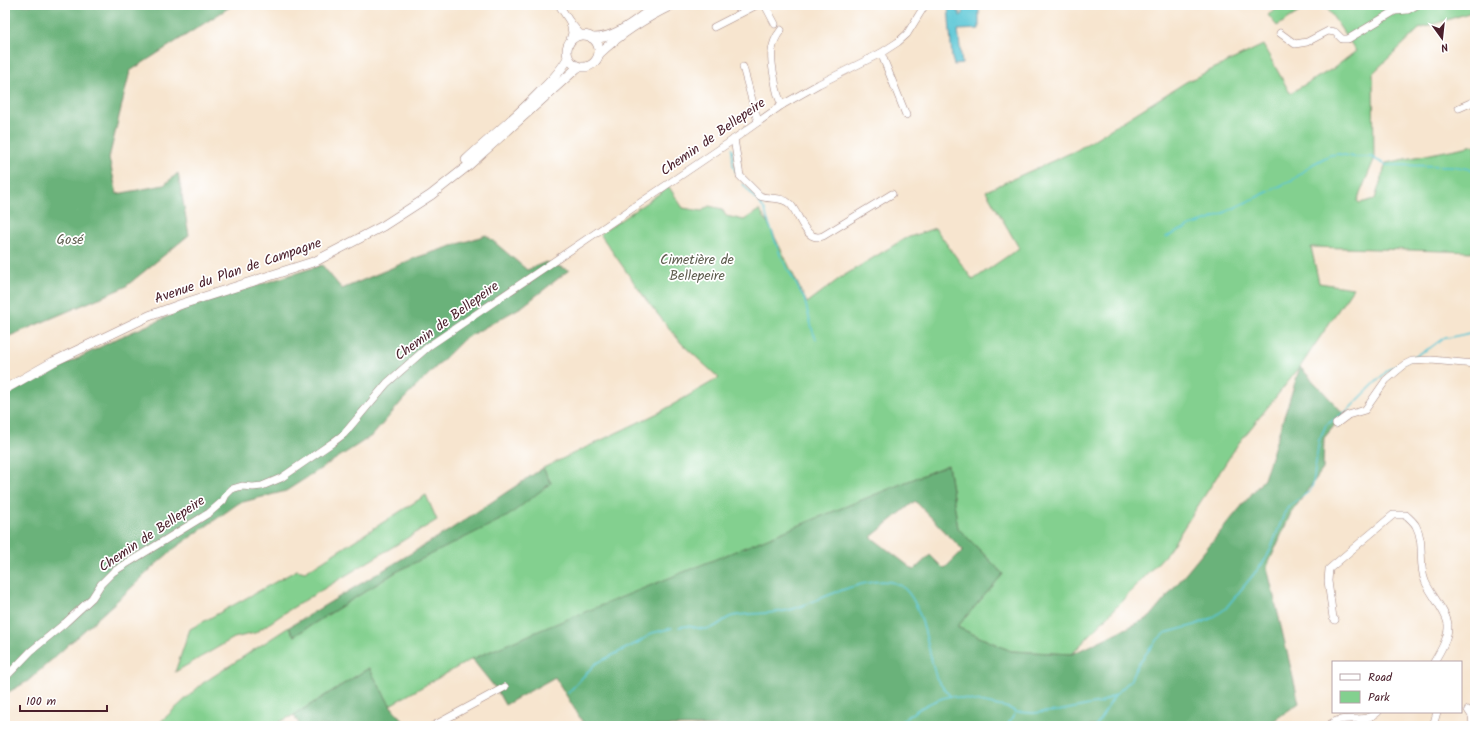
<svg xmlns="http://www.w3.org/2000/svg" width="1480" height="731" font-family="Kalam,sans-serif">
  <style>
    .green { fill: #83d08f; stroke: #66785d }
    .forest { fill: #6ab27a; stroke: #5a6852; fill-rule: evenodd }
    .water { fill: #5cc7d6; stroke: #537380 }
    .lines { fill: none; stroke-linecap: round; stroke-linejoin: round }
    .stream { stroke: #5cc7d6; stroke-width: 1.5 }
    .minor-casing { stroke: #a0827d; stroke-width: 8 }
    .major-casing { stroke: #a0827d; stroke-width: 10 }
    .minor { stroke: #fff; stroke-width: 7 }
    .major { stroke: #fff; stroke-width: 9 }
    .labels { text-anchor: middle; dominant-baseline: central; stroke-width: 3.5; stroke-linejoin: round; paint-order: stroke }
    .street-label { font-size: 14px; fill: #4a1f2b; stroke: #fff }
    .park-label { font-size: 14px; fill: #5e5d4e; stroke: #fff }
  </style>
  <rect width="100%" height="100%" fill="#fff"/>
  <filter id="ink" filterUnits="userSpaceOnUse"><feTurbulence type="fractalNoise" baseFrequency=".025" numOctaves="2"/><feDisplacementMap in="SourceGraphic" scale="8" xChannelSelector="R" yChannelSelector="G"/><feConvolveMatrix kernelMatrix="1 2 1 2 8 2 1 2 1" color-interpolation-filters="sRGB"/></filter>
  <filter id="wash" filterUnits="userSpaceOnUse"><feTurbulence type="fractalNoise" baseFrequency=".012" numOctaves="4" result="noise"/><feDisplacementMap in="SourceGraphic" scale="16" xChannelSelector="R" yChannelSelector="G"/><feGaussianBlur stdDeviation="0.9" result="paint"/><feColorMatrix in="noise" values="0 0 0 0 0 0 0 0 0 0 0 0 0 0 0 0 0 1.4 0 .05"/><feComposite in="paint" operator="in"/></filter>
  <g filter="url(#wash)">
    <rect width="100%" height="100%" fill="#f7e5cf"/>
    <!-- green -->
    <g class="green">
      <path d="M1282 5H1310L1277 26 1268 15Z"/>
      <path d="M1325 5H1475V11L1419 29 1373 73 1374 160 1357 201 1360 203 1375 199 1386 163 1475 145V252L1311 247 1319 283 1353 288 1300 367 1238 444 1168 552 1072 654 1011 651 957 627 1003 574 958 528 948 465 472 659 390 705 369 668 294 715 271 726H156L203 683 289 627 294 636 396 572 551 483 543 468 660 412 719 378 682 344 647 301 600 234 669 187 683 208 702 211 709 206 722 209 726 216 744 220 759 210 768 223 807 303 840 278 904 239 935 228 973 280 1019 248 986 191 1077 150 1186 82 1263 45 1290 93 1334 68 1356 51Z"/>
      <path d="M426 495 437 520 289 610 255 633 234 638 175 672 190 629 297 570 305 572Z"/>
    </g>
    <!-- forest -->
    <g class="forest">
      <path d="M5 5H233L130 71 109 158 117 194 164 185 178 173 189 235 125 287 5 338Z"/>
      <path d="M486 235 527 270 546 262 569 270 523 306 464 339 402 401 373 435 286 491 239 503 175 548 155 565 129 590 28 681 5 694V395L118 338 195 305 322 265 342 289 415 258Z"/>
      <path d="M1300 367 1344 414 1324 438 1323 469 1291 513 1267 567 1299 703 1266 726H585L555 677 505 705 496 689 472 659 543 629 948 465 958 528 1003 574 957 627 1011 651 1072 654 1150 617 1264 479ZM915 501 963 550 944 569 930 555 914 570 871 537Z"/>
      <path d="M543 468 551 483 508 516 396 572 294 636 289 627 448 531Z"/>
      <path d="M369 668 390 705 407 726H300L294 715Z"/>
    </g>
    <!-- water -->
    <path class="water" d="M948 5H957V12H960V16L963 14 964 9H966V5H978L979 9V29L958 30 962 64 954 65 952 58Z"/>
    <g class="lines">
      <!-- stream -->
      <g class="stream">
        <path d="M732 149 733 165 736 172"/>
        <path d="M743 184 765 210 767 218 781 257 804 298 813 332 816 339"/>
        <path d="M1166 237 1190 226 1209 220 1278 187 1294 179 1313 164 1330 155 1339 154 1354 157H1371L1386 165 1452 166 1475 170"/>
        <path d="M679 627C690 624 696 629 706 629 717 629 723 618 733 616 753 612 774 615 793 609 819 601 882 566 905 589 924 607 928 652 936 677 939 684 946 690 950 696L1009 708 1016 712 1034 713 1058 711 1100 703 1115 695 1130 681 1138 664 1156 641 1165 633 1195 625 1212 618 1225 609 1263 563 1270 551 1284 514 1289 506 1310 491 1313 484 1319 440 1326 425 1348 410 1389 369 1430 348 1442 339 1475 332"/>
        <path d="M568 693 595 664 639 642 652 633 672 628"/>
        <path d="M895 726C913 712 927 702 950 696"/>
        <path d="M1007 726 1016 712"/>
        <path d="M1096 726 1114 697"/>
      </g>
    </g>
  </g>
  <g filter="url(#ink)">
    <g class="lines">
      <!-- minor casing -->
      <g class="minor-casing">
        <g id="minor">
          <path d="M559 5 570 22"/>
          <path d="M765 5 775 24"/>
          <path d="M714 27 757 5"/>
          <path d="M781 30C768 46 771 62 775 81 776 89 778 97 782 105"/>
          <path d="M1280 33 1295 44 1307 42 1328 31 1335 32 1342 39H1348L1395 11 1408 10 1417 5"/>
          <path d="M569 43 572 33 570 22 581 35"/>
          <path d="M881 53 906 115"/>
          <path d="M743 67 758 122"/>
          <path d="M1459 108 1475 101"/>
          <path d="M734 139 740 176 760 196C769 200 782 196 790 204 800 214 805 243 823 236L892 194"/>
          <path d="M1336 424 1348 415 1365 410 1386 380 1404 365 1412 361 1431 360 1475 364"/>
          <path d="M1335 620 1333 618 1328 581 1329 569 1393 515H1406C1409 518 1414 522 1416 526 1425 543 1418 564 1425 581 1429 592 1448 614 1448 625 1449 637 1440 652 1434 662"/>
          <path d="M5 678 31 651 65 623 92 598 101 584 113 572 209 513 223 501 226 495 232 489 242 486 253 487 262 486 281 478 332 443 344 434 387 383 429 346 727 144 782 105 819 84 881 53 898 42 907 34 925 5"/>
          <path d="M1468 710 1472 716 1473 726"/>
          <path d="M433 726 505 687"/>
          <path d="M1328 726C1344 712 1362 726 1378 712"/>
          <path d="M1433 726 1437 712"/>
        </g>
      </g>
      <!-- major casing -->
      <g class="major-casing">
        <g id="major">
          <circle cx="583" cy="51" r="16"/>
          <path d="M592 38C617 39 638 18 657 5"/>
          <path d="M599 54C619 35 647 17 672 5"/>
          <path d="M466 160C490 138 516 117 539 93 550 82 561 71 568 58"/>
          <path d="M5 389 53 362 149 316 182 304 316 261 383 226 431 195 469 165 578 67"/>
        </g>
      </g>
      <!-- minor -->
      <use href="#minor" class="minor"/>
      <!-- major -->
      <use href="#major" class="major"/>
    </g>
  </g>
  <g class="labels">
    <!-- street labels -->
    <g class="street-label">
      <text transform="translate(713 137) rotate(-35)">Chemin de Bellepeire</text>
      <text transform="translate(238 271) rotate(-19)">Avenue du Plan de Campagne</text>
      <text transform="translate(447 321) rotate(-36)">Chemin de Bellepeire</text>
      <text transform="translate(152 534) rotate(-34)">Chemin de Bellepeire</text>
    </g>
    <!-- park labels -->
    <g class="park-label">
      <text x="70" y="240">Gosé</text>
      <text x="697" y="260">Cimetière de<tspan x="697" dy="16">Bellepeire</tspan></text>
    </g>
  </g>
  <!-- margin -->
  <rect width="1480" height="731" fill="none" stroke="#fff" stroke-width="20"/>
  <!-- legend -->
  <rect x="1332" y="661" width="130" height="52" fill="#ffffff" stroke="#b7a5aa"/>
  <rect x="1340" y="674" width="20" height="6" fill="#ffffff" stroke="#b7a5aa"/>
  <text x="1368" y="681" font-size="12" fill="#4a1f2b">Road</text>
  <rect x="1340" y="691" width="20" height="12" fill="#83d08f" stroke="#b7a5aa"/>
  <text x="1368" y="701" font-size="12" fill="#4a1f2b">Park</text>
  <!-- north arrow -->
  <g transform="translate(1442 38) rotate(165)" stroke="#ffffff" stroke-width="3" paint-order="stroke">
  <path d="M0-3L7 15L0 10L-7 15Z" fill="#4a1f2b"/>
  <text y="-6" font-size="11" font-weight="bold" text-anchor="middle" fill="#4a1f2b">N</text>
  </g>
  <!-- scale -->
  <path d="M20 705v6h87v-6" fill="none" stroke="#4a1f2b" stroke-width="2"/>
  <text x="26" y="705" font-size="12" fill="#4a1f2b" stroke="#ffffff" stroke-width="3" paint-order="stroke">100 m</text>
</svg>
